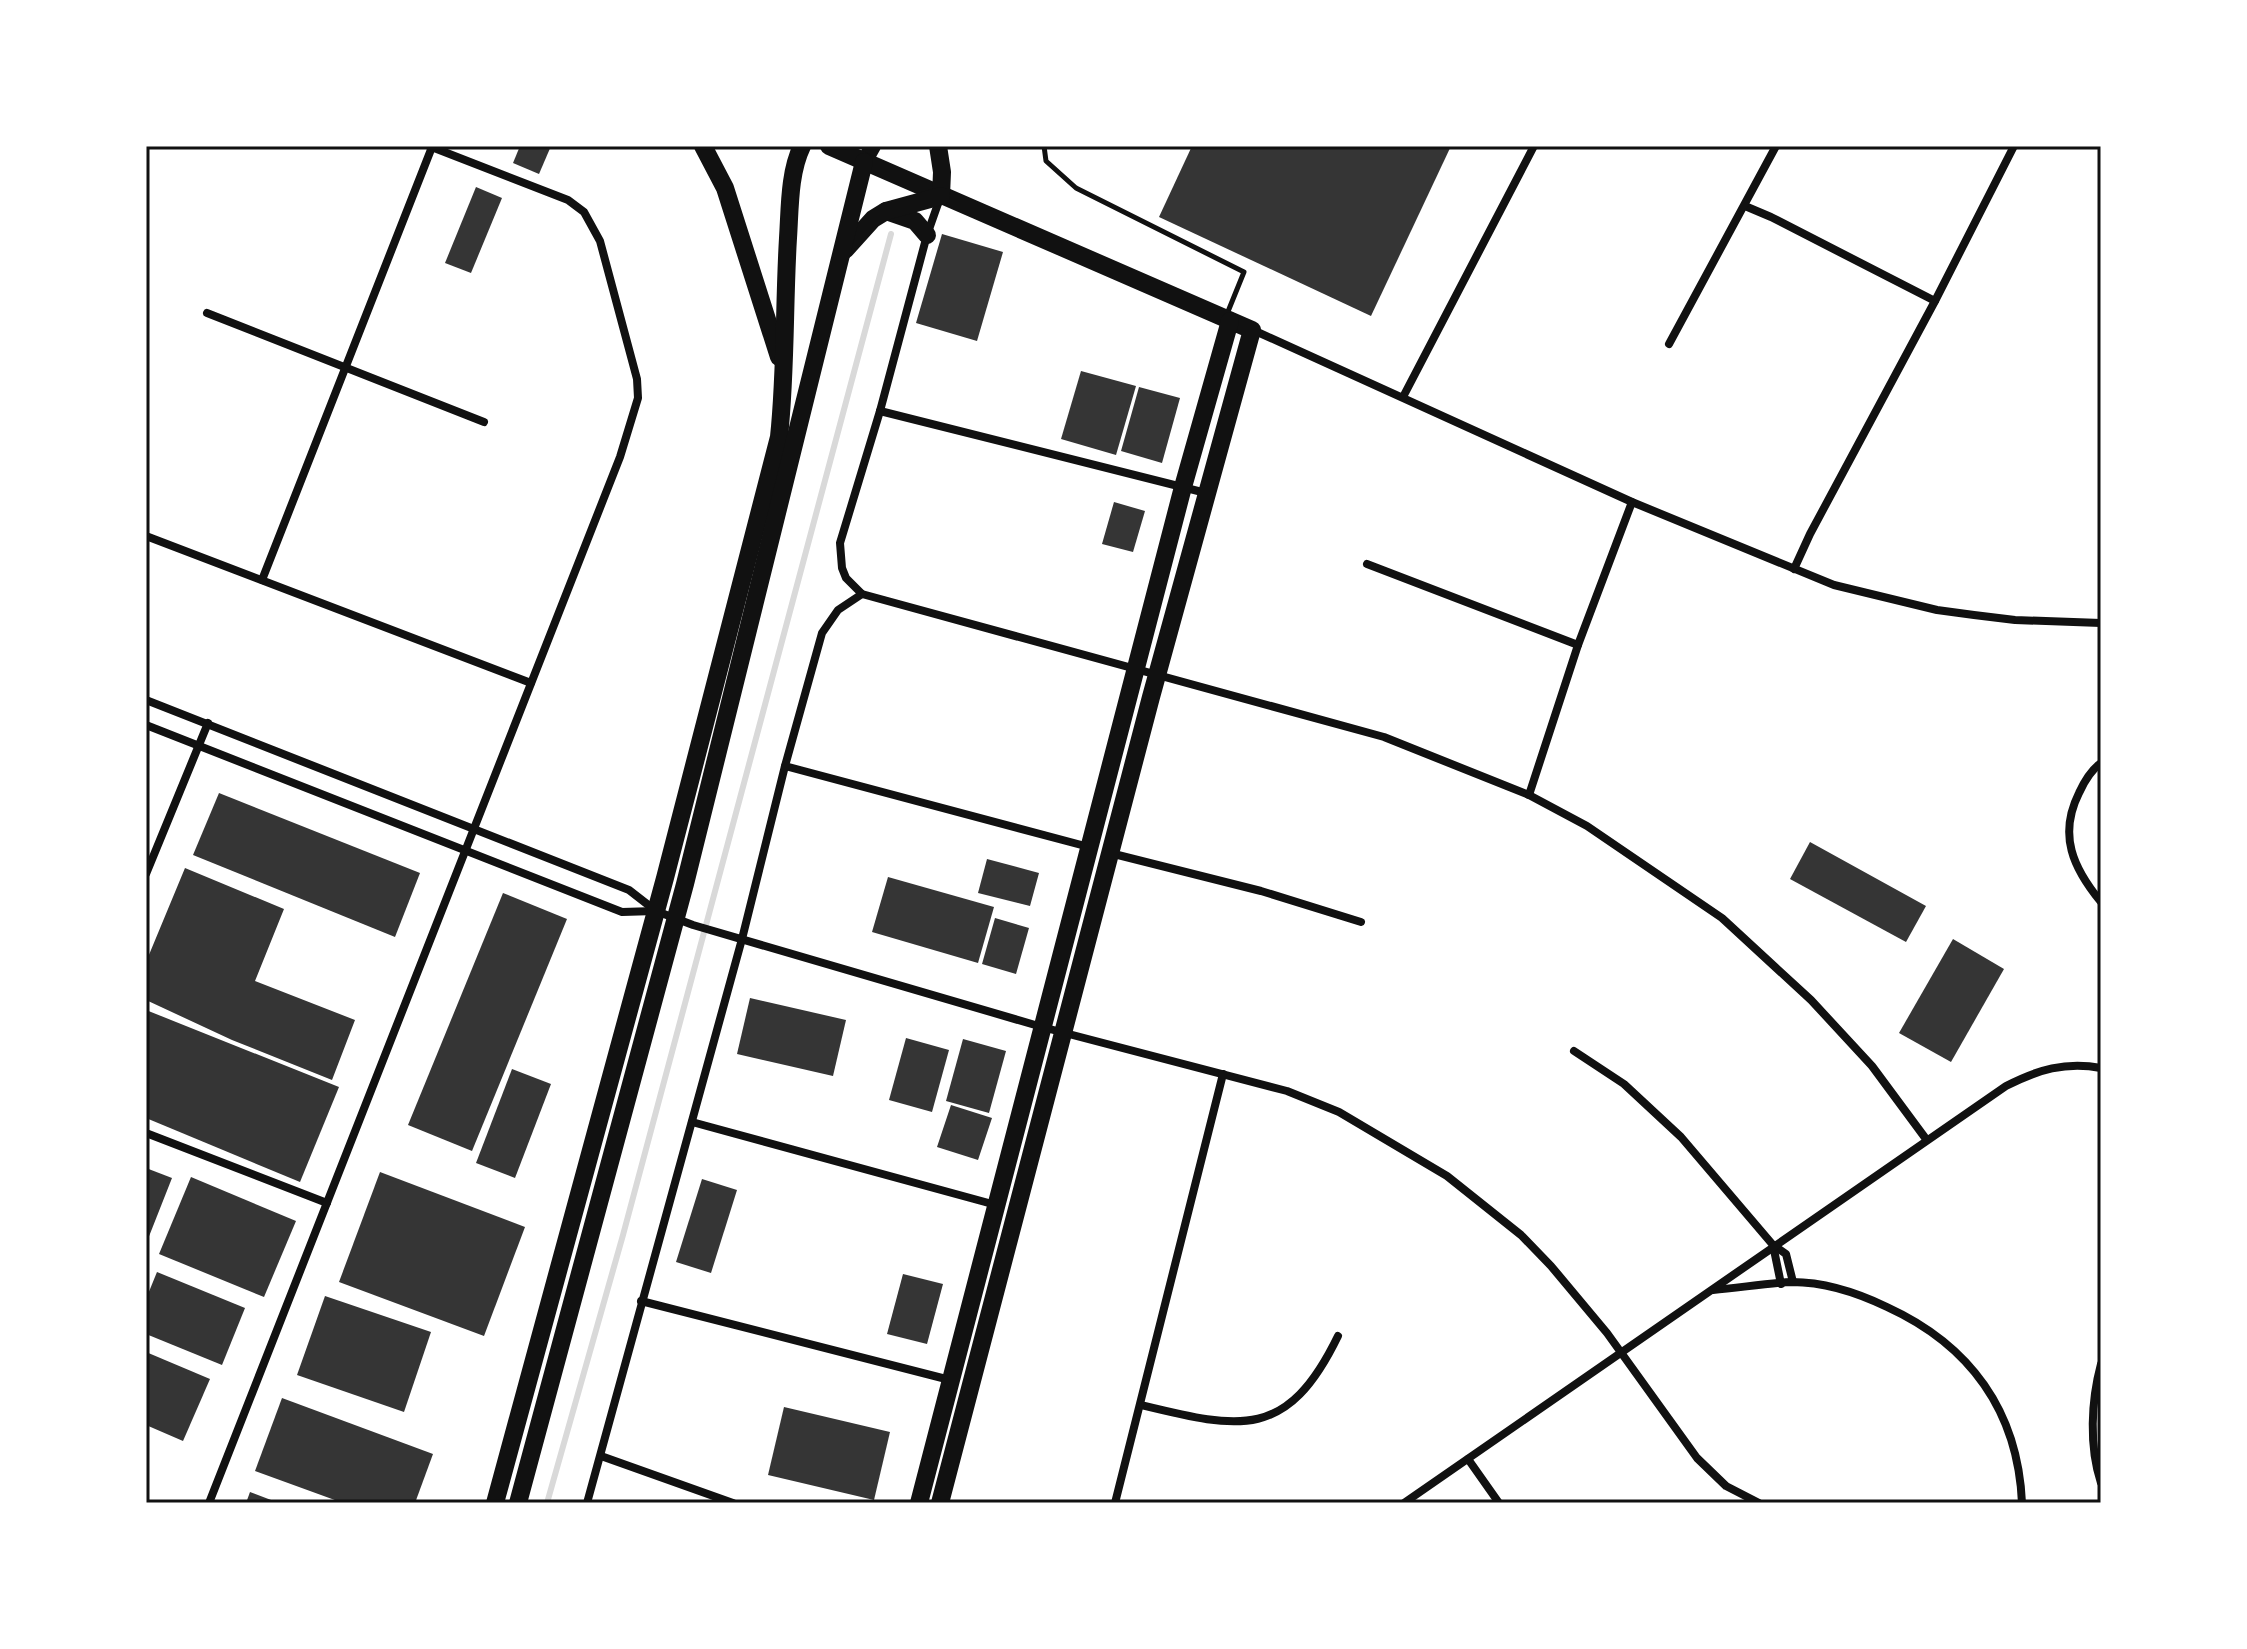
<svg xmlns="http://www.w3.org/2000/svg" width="2247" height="1649" font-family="'Varela Round',sans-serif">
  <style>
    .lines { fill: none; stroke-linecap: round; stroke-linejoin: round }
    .stream { stroke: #d9d9d9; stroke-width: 6 }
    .building { fill: #353535 }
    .service { stroke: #111; stroke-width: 5 }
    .minor { stroke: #111; stroke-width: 8 }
    .secondary { stroke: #111; stroke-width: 16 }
    .primary { stroke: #111; stroke-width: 18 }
    .neatline { fill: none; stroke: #111; stroke-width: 3 }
  </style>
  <rect width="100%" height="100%" fill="#fff"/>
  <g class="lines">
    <!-- stream -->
    <path class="stream" d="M547 1503 623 1235 891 234"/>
  </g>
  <!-- building -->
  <g class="building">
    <path d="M520 146H551L539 174 513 163Z"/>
    <path d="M1192 146H1451L1371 316 1159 217Z"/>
    <path d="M476 187 502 198 471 273 445 263Z"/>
    <path d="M942 234 1003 252 977 341 916 323Z"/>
    <path d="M1081 371 1136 386 1116 455 1061 439Z"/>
    <path d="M1139 387 1180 398 1162 463 1121 451Z"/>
    <path d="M1114 502 1145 511 1133 552 1102 544Z"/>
    <path d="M219 793 420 873 395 937 193 855Z"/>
    <path d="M1810 842 1926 906 1906 942 1790 879Z"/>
    <path d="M987 859 1039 873 1030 906 978 893Z"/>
    <path d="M185 868 284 909 255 981 355 1020 332 1080 232 1040 146 1000V962Z"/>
    <path d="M888 877 994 907 978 963 872 932Z"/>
    <path d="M503 893 567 919 472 1151 408 1125Z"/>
    <path d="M995 918 1029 928 1016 974 982 964Z"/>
    <path d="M1953 939 2004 969 1951 1062 1899 1033Z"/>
    <path d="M750 998 846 1020 833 1076 737 1054Z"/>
    <path d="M146 1010 339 1087 300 1182 146 1118Z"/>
    <path d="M906 1038 949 1050 932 1112 889 1100Z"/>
    <path d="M963 1039 1006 1051 989 1113 946 1101Z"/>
    <path d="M512 1069 551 1084 515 1178 476 1163Z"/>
    <path d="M951 1105 992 1118 978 1160 937 1147Z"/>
    <path d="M146 1168 172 1178 146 1244Z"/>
    <path d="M380 1172 525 1227 484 1336 339 1282Z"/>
    <path d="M191 1177 296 1221 264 1297 159 1254Z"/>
    <path d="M702 1179 737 1190 711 1273 676 1262Z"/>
    <path d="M157 1272 245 1308 222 1365 146 1334V1299Z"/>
    <path d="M903 1274 943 1284 927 1344 887 1334Z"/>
    <path d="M325 1296 431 1332 404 1412 297 1375Z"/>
    <path d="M146 1352 210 1379 183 1441 146 1425Z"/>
    <path d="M282 1398 433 1454 415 1503H343L255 1471Z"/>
    <path d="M784 1407 890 1432 874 1500 768 1475Z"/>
    <path d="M250 1492 279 1503H246Z"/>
  </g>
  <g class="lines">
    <!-- service -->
    <path class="service" d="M1044 146 1046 161 1076 188 1244 272 1227 314"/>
    <!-- minor -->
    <g class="minor">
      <path d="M940 198 927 235 880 411 840 543 842 568 846 578 862 594 1384 737 1529 795 1587 826 1722 918 1811 1000 1872 1066 1926 1139"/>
      <path d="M1745 206 1771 217 1935 301"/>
      <path d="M207 313 484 422"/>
      <path d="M1253 330 1632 502 1834 585 1937 610 1974 615 2015 620 2101 623"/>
      <path d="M1669 344 1776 146"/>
      <path d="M1403 397 1534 146"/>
      <path d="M880 411 1206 493"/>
      <path d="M146 536 531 683"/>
      <path d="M1367 564 1578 645"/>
      <path d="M1794 569 1810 534 1935 301 2014 146"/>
      <path d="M262 580 432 147"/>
      <path d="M146 700 629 890 656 911 693 925 1042 1027 1287 1091 1339 1112 1447 1176 1521 1235 1551 1266 1607 1333 1697 1458 1726 1486 1759 1503"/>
      <path d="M146 725 622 912 655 911"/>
      <path d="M2101 763C2091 770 2084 782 2079 793 2058 835 2073 868 2101 902"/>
      <path d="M785 766 1089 847"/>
      <path d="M1529 795 1578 645 1632 502"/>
      <path d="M1110 853 1261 891 1361 922"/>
      <path d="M146 874 208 723"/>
      <path d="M1574 1051 1624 1084 1681 1137 1773 1245 1786 1254 1793 1282"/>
      <path d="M692 1122 996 1205"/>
      <path d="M146 1133 327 1203"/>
      <path d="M1773 1245 1781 1284"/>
      <path d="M1713 1290C1739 1288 1766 1283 1792 1282 1825 1282 1858 1293 1887 1307 1970 1345 2018 1411 2022 1503"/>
      <path d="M641 1301 950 1380"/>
      <path d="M2101 1364C2091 1401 2089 1447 2101 1483"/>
      <path d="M1141 1405C1240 1429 1287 1441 1338 1336"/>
      <path d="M601 1456 733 1503"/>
      <path d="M1468 1459 1499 1503"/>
      <path d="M209 1503 620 457 638 398 637 379 600 241 584 212 568 200 429 146"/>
      <path d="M587 1503 742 939 785 766 822 633 838 610 862 594"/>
      <path d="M1115 1503 1223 1074"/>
      <path d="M1404 1503 2006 1086C2037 1070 2066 1061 2101 1068"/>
    </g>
    <!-- secondary -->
    <path class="secondary" d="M864 162 873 146"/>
    <!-- primary -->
    <g class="primary">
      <path d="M703 146 725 188 779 357"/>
      <path d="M829 146 1252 330 1151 697 940 1503"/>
      <path d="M938 146 942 172 941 196"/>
      <path d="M886 211 915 221 927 235"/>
      <path d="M845 250 873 219 886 211 941 196"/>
      <path d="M495 1503 665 878 779 437C786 371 784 304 788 238 790 208 789 173 802 146"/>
      <path d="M518 1503 685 884 864 162"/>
      <path d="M919 1503 1183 487 1230 321"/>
    </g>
  </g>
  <!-- border -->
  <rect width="2247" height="1649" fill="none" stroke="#ffffff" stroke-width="296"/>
  <rect x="148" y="148" width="1951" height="1353" class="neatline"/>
</svg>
